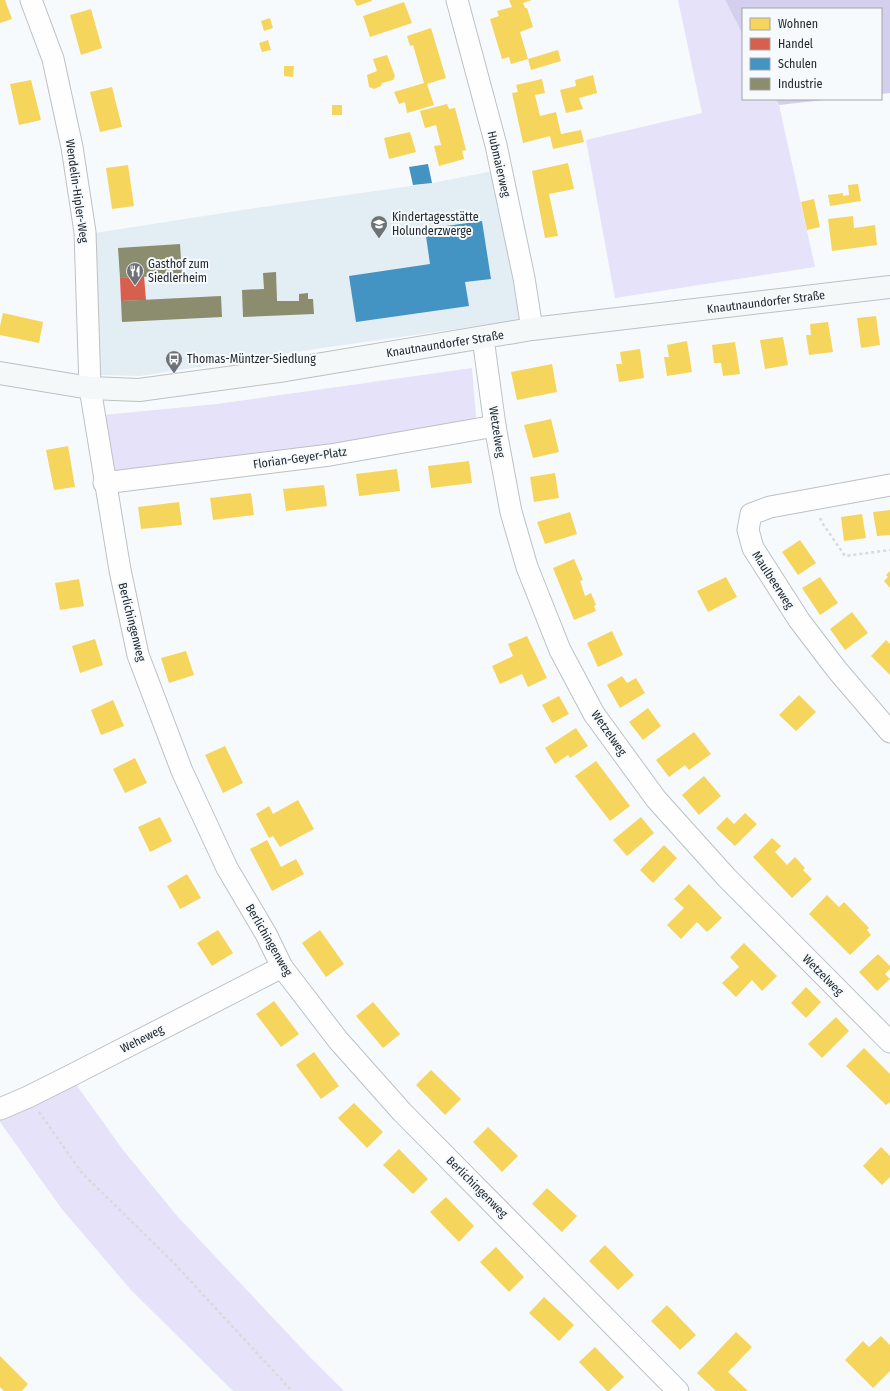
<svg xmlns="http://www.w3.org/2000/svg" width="890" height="1391" font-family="'Fira Sans Condensed',sans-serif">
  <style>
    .built { fill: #e3edf4 }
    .green { fill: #e5e2fa }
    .forest { fill: #d4cfed }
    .homes { fill: #f6d55c }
    .shops { fill: #d6604d }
    .schools { fill: #4393c3 }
    .industry { fill: #8c8c6e }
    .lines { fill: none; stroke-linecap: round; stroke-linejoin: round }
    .minor-casing { stroke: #bcc1c4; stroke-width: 23 }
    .secondary-casing { stroke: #bcc1c4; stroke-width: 24 }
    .path { stroke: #d8dadb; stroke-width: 2.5; stroke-dasharray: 3 3; stroke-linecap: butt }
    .minor { stroke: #fefeff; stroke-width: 21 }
    .secondary { stroke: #f4f8f9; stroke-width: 22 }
    .labels { text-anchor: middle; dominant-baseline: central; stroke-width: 4; stroke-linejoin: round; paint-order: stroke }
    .street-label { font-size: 12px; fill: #22292e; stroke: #f6fafd }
    .poi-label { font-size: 12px; fill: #22292e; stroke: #f6fafd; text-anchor: start }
  </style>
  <rect width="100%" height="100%" fill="#f7fafc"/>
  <!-- built -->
  <path class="built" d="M493 171 520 320 329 347 140 376 101 375 95 233 249 209 432 183Z"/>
  <!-- green -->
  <g class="green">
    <path d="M678 0H725L743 35V99H776L779 105 815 267 615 298 586 140 702 113Z"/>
    <path d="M472 368 476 417 465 426 296 449 110 472 103 415 217 404Z"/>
    <path d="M70 1076 123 1150 178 1217 308 1355 344 1391H233L131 1290 61 1208 0 1122V1109Z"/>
  </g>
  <!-- forest -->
  <g class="forest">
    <path d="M725 0H890V93L881 94V9H743V35Z"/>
    <path d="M776 99H833L779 105Z"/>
  </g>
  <!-- homes -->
  <g class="homes">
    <path d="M0 0H5L12 19 0 23Z"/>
    <path d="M354 0H371L372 1 357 6Z"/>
    <path d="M509 0H532L523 3 525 8H527L533 27 520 32 528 59 558 50 561 61 531 70 528 59 511 64 509 57 502 59 490 19 499 16 497 11 512 7Z"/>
    <path d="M404 2 412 23 370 37 363 16Z"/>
    <path d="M91 9 102 48 81 55 70 15Z"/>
    <path d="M270 18 273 28 264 31 261 21Z"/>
    <path d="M431 28 446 78 427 84 434 105 407 113 405 102 399 104 394 92 424 83 413 45 410 46 407 36Z"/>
    <path d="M268 40 271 50 262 52 259 43Z"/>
    <path d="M387 55 395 76 393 80 382 83 381 86 374 89 369 87 367 75 377 71 373 59Z"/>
    <path d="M284 66H294L293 77 284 76Z"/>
    <path d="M593 75 597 93 579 98 583 109 566 113 560 90 576 86 575 80Z"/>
    <path d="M542 79 545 93 535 95 540 116 556 112 561 134 581 130 584 142 553 149 550 136 523 143 512 93 518 92 516 85Z"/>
    <path d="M31 80 41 120 19 125 10 84Z"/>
    <path d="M112 87 122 127 100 132 90 92Z"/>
    <path d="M447 104 449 109 455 108 466 150 462 151 464 159 439 166 434 146 441 145 436 125 425 128 420 111Z"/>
    <rect x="332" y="105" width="10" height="10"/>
    <path d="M410 132 416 152 389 159 384 138Z"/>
    <path d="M568 163 574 189 549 194 558 236 545 238 532 171Z"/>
    <path d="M128 165 134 206 112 209 106 168Z"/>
    <path d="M858 184 861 201 830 206 828 195 843 193V196L849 195 848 185Z"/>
    <path d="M814 199 820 227 807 230 801 202Z"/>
    <path d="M853 216 854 228 875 225 877 245 832 251 828 219Z"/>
    <path d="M3 313 43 322 39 343 0 335V326Z"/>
    <path d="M876 316 880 345 861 348 857 318Z"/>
    <path d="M828 322 833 352 809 355 806 335H811L810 324Z"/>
    <path d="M783 337 788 365 765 369 760 340Z"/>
    <path d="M687 341 692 372 667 376 664 357H669L667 345Z"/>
    <path d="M735 342 740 374 723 376 721 363H714L712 345Z"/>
    <path d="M640 349 644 378 619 382 616 364H622L620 352Z"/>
    <path d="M552 364 557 392 517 400 511 372Z"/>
    <path d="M551 419 559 452 533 458 524 425Z"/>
    <path d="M68 446 75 487 54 490 46 450Z"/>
    <path d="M469 461 472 483 431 488 428 466Z"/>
    <path d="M397 469 400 491 359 496 356 474Z"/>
    <path d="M555 473 559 498 534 502 530 477Z"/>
    <path d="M324 485 327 506 286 511 283 489Z"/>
    <path d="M251 493 254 515 213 520 210 498Z"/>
    <path d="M179 502 182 525 141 529 138 507Z"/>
    <path d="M890 510V535L877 536 873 512Z"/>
    <path d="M570 512 577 534 545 544 537 522Z"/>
    <path d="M862 514 866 538 844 541 841 517Z"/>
    <path d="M800 540 816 563 798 575 782 552Z"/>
    <path d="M574 559 583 580 580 581 585 596 591 593 596 605 594 606 596 611 574 620 553 568Z"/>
    <path d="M890 571V588L884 581 888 577 886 575Z"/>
    <path d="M726 577 737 597 708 612 697 591Z"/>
    <path d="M820 577 838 603 820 615 802 588Z"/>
    <path d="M79 579 84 606 60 610 55 583Z"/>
    <path d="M852 612 868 633 845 650 830 629Z"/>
    <path d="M612 631 623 655 598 667 587 643Z"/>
    <path d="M527 636 547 678 528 687 522 674 500 684 492 666 513 656 508 644Z"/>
    <path d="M95 639 103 665 80 673 72 646Z"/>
    <path d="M886 640 890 644V675L871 656Z"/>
    <path d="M186 651 194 675 169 683 161 658Z"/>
    <path d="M622 676 627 683 636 678 645 693 620 708 607 685Z"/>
    <path d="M799 695 816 712 796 731 779 715Z"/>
    <path d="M559 696 569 714 552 723 542 705Z"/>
    <path d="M113 700 124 726 101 735 91 710Z"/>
    <path d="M648 708 661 726 643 740 629 722Z"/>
    <path d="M576 728 588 746 570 758 568 755 555 764 545 748Z"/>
    <path d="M694 732 711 754 689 770 685 765 669 777 656 760Z"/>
    <path d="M225 746 243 783 223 793 205 755Z"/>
    <path d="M135 758 147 783 125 793 113 769Z"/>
    <path d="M596 761 630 806 610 821 575 776Z"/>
    <path d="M704 776 721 796 699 815 682 795Z"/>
    <path d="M298 800 314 829 280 847 273 836 269 838 256 814 269 806 273 814Z"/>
    <path d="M745 813 757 824 735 846 716 828 727 817 734 824Z"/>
    <path d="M160 817 172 841 150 852 138 827Z"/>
    <path d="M641 817 654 833 627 856 613 840Z"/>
    <path d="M772 838 781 846 775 852 787 865 795 857 805 868 803 870 812 879 792 898 753 857Z"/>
    <path d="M267 840 281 867 296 859 304 874 272 891 250 849Z"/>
    <path d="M664 845 677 858 653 883 640 870Z"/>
    <path d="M187 874 201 898 180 909 167 886Z"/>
    <path d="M689 884 722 918 707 932 697 922 681 939 667 925 684 908 674 899Z"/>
    <path d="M827 895 839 907 844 902 869 928 867 930 871 935 850 955 809 914Z"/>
    <path d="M218 930 233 953 212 966 197 943Z"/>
    <path d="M320 930 344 964 326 977 302 943Z"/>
    <path d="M744 943 777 976 762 991 752 980 736 997 722 983 739 967 730 957Z"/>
    <path d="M878 954 890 966V969L885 974 890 979 877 991 859 972Z"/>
    <path d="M806 987 821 1002 806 1018 791 1003Z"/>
    <path d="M274 1001 299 1034 281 1047 256 1014Z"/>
    <path d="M373 1002 400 1034 383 1048 356 1016Z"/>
    <path d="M836 1017 849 1031 822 1058 808 1044Z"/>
    <path d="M864 1048 890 1074V1102L886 1105 846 1066Z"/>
    <path d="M314 1052 339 1086 321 1099 296 1065Z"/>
    <path d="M431 1070 461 1099 445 1115 416 1085Z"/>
    <path d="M354 1103 383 1132 367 1148 338 1118Z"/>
    <path d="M488 1127 518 1156 502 1172 473 1142Z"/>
    <path d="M881 1147 890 1156V1177L882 1185 863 1166Z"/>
    <path d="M399 1149 428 1179 413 1194 383 1165Z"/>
    <path d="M547 1188 577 1216 562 1232 532 1204Z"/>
    <path d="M446 1197 474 1226 459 1242 430 1212Z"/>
    <path d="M605 1245 634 1275 618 1290 589 1261Z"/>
    <path d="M496 1247 524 1277 509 1292 480 1262Z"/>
    <path d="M544 1297 574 1325 559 1341 529 1313Z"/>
    <path d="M667 1305 696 1335 680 1350 651 1321Z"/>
    <path d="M736 1332 752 1347 728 1372 748 1391H716L697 1373Z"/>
    <path d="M881 1336 890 1345V1371L873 1388 845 1360 863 1341 869 1347Z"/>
    <path d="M595 1347 624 1377 609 1391H607L579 1362Z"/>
    <path d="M0 1356 28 1384 22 1391H4L0 1387Z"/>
  </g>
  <!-- shops -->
  <path class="shops" d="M144 276 146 300 121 301 120 278Z"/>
  <!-- schools -->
  <g class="schools">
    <path d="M428 164 432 183 413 185 409 167Z"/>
    <path d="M482 221 491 279 465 282 469 306 356 322 349 276 430 264 425 229Z"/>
  </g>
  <!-- industry -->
  <g class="industry">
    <path d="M180 244 182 275 120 278 118 248Z"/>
    <path d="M276 272 277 301H299V294L308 293V299H313L314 314 243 317 242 290 264 289 263 273Z"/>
    <path d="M221 296 222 317 122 322 121 301Z"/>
  </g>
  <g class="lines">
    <!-- minor casing -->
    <g class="minor-casing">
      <g id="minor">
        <path d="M31 0 53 59 72 147 85 232 90 388 120 570 138 655 182 771 227 868 266 934 282 967 338 1040 402 1112 678 1391"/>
        <path d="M457 0 496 145 524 278 532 329"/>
        <path d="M483 338 495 426 511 512 527 567 560 650 594 714 656 799 727 878 890 1042"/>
        <path d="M104 483 330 455 495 426"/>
        <path d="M890 485 770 507 751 514 748 530 753 548 799 620 837 670 890 732"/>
        <path d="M0 1109 28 1097 70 1076 282 967"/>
      </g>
    </g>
    <!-- secondary casing -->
    <g class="secondary-casing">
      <path id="secondary" d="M0 373 90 388 139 390 286 370 532 329 890 287"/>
    </g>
    <!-- path -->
    <g class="path">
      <path d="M820 518 823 524 845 556 890 550"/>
      <path d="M39 1112 82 1173 172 1261 292 1391"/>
    </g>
    <!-- minor -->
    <use href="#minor" class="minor"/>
    <!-- secondary -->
    <use href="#secondary" class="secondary"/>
  </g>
  <!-- icons -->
  <defs>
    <g id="school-pin" transform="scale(0.9)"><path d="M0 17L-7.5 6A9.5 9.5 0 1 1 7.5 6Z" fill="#6d7276" stroke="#f6fafd"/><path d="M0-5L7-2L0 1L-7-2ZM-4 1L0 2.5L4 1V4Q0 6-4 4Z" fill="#fff"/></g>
    <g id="restaurant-pin" transform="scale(0.9)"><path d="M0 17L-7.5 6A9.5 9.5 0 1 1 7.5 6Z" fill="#6d7276" stroke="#f6fafd"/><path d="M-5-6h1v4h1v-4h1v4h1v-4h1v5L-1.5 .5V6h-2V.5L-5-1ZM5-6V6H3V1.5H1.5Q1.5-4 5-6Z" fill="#fff"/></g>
    <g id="bus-pin" transform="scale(0.9)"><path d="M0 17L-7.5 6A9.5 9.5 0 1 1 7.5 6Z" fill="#6d7276" stroke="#f6fafd"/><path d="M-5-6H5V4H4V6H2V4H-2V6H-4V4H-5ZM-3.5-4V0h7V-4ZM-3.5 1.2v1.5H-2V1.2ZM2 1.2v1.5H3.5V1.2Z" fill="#fff"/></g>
  </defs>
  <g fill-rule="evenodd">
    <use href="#school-pin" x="379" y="224"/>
    <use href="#restaurant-pin" x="135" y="271"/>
    <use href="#bus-pin" x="174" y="359"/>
  </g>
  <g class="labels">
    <!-- street labels -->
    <g class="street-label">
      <text transform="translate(499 164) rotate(77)">Hubmaierweg</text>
      <text transform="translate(77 191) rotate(82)">Wendelin-Hipler-Weg</text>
      <text transform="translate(766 302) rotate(-7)">Knautnaundorfer Straße</text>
      <text transform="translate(445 344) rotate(-9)">Knautnaundorfer Straße</text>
      <text transform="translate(497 432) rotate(81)">Wetzelweg</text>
      <text transform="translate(300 458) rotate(-8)">Florian-Geyer-Platz</text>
      <text transform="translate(773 580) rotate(57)">Maulbeerweg</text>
      <text transform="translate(132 622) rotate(76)">Berlichingenweg</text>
      <text transform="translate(609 733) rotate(55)">Wetzelweg</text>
      <text transform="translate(269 940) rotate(60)">Berlichingenweg</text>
      <text transform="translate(823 975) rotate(45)">Wetzelweg</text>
      <text transform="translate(142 1039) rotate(-27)">Weheweg</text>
      <text transform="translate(477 1187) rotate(45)">Berlichingenweg</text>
    </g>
    <!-- poi labels -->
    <g class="poi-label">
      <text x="392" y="217">Kindertagesstätte<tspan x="392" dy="14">Holunderzwerge</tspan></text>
      <text x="148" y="264">Gasthof zum<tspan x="148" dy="14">Siedlerheim</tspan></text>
      <text x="187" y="359">Thomas-Müntzer-Siedlung</text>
    </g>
  </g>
  <!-- legend -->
  <rect x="742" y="8" width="140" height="92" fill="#f6fafd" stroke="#a1a6aa"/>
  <rect x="750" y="18" width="20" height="12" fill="#f6d55c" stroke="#a1a6aa"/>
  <text x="778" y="28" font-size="12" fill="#22292e">Wohnen</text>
  <rect x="750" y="38" width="20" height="12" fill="#d6604d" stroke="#a1a6aa"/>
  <text x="778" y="48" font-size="12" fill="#22292e">Handel</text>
  <rect x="750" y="58" width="20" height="12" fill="#4393c3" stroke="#a1a6aa"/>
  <text x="778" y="68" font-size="12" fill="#22292e">Schulen</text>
  <rect x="750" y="78" width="20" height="12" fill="#8c8c6e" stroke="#a1a6aa"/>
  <text x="778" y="88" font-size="12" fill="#22292e">Industrie</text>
</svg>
